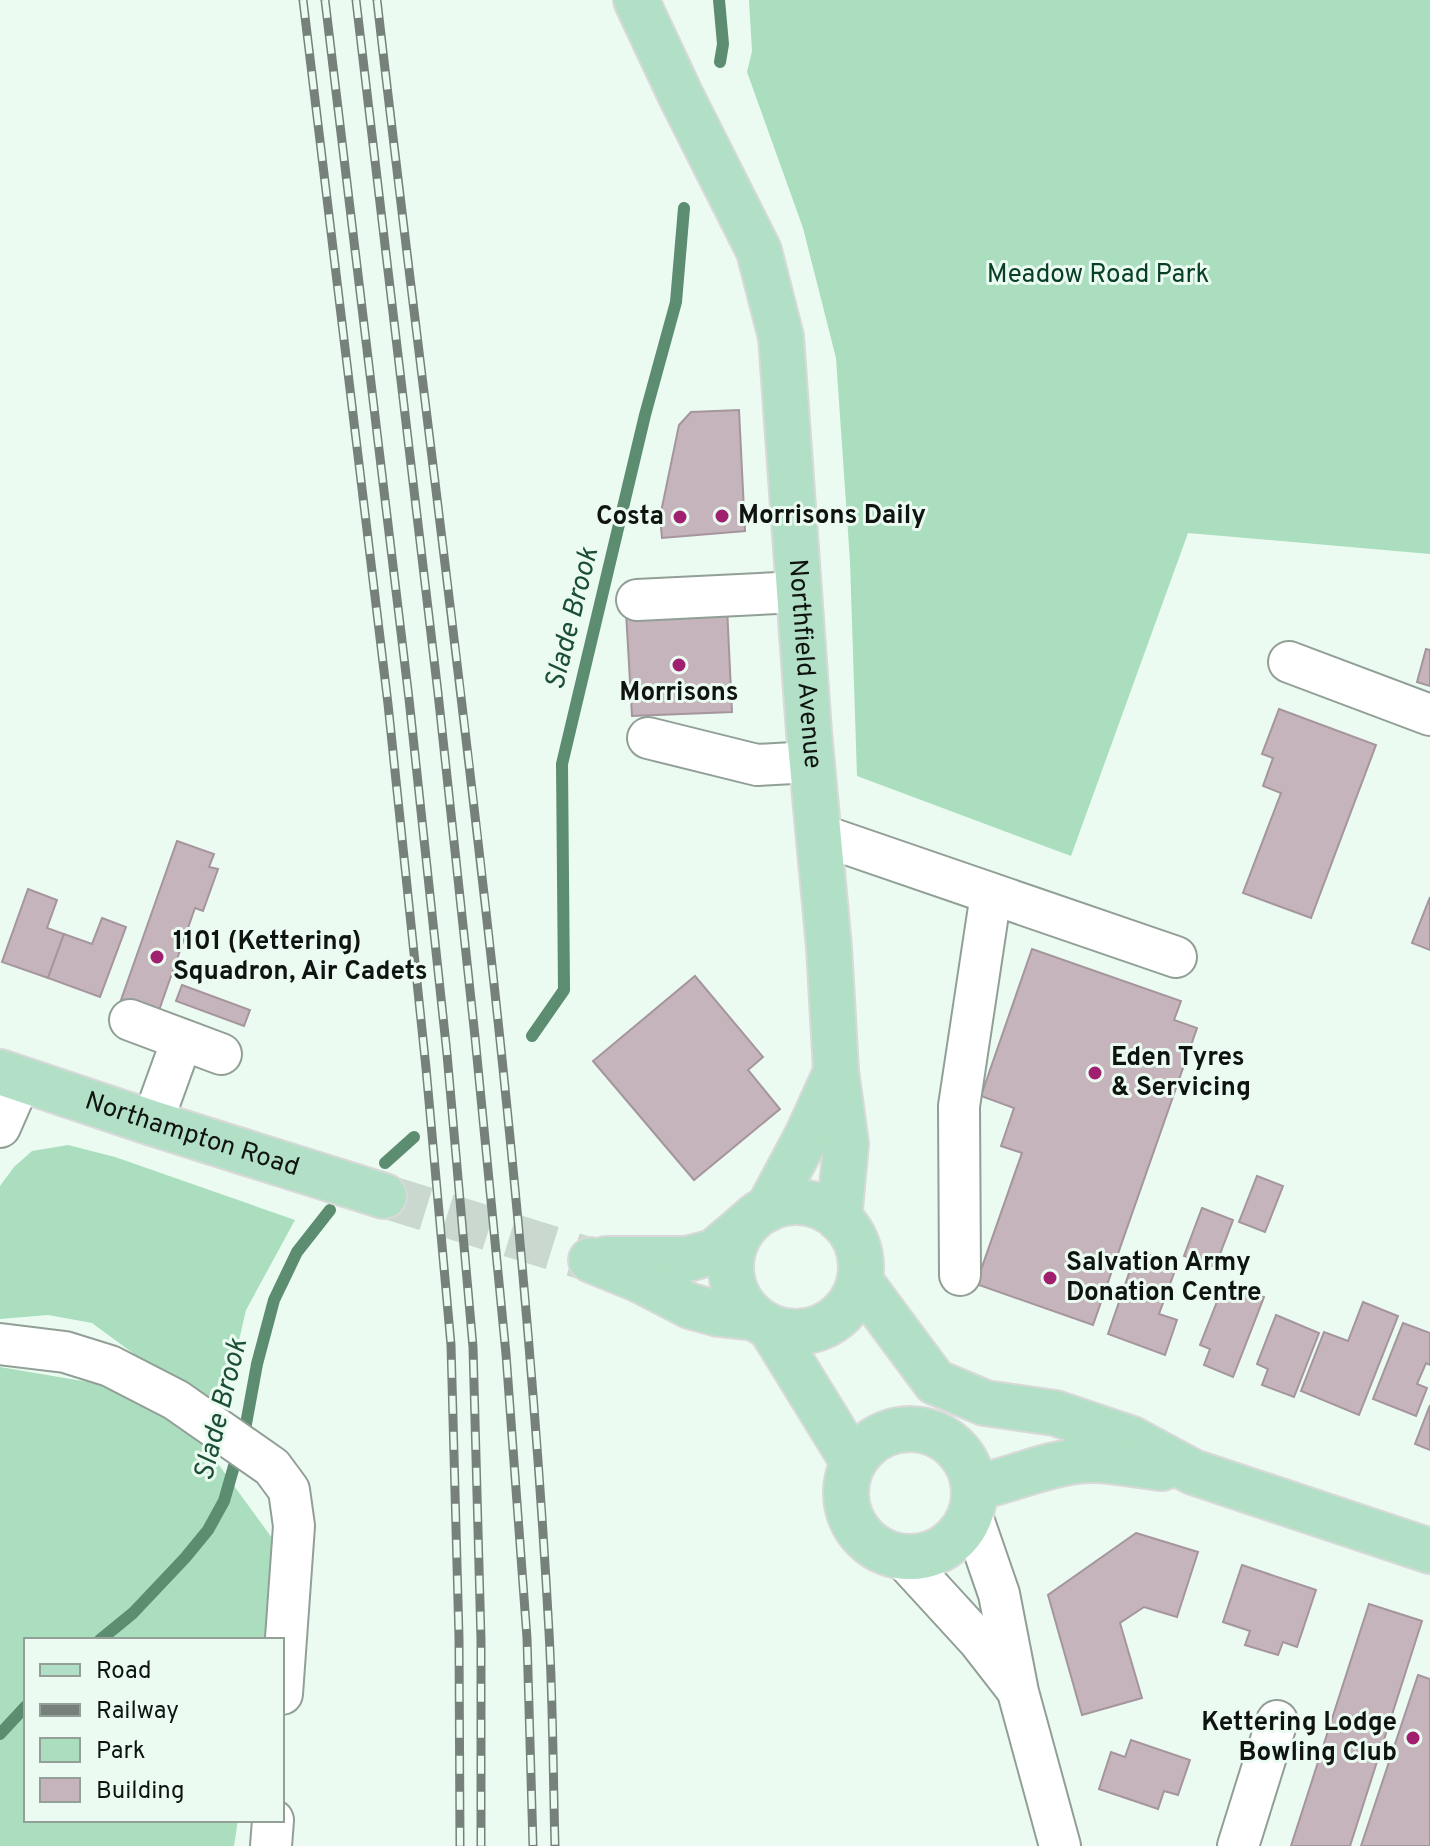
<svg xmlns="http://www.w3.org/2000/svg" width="1430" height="1846" font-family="Overpass,sans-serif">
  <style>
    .green { fill: #aadebe }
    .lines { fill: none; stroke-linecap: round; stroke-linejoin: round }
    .stream { stroke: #5c8d70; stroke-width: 12 }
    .building { fill: #c5b4bc; stroke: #a5959d; stroke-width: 2 }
    .major-tunnel { stroke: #cad8cf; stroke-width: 44; stroke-dasharray: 44 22; stroke-linecap: butt }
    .minor-casing { stroke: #919f96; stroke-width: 44 }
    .major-casing { stroke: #d9d9d9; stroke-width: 48 }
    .minor { stroke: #fff; stroke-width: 40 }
    .major { stroke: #b2e0c6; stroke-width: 44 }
    .rail-casing { stroke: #77817b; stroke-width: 9 }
    .rail { stroke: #ebfbf1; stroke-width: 6; stroke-dasharray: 18; stroke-linecap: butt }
    .poi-dot { fill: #a11f6f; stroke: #ebfbf1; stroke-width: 3 }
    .labels { text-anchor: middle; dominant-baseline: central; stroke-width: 6; stroke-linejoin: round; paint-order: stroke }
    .park-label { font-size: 26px; fill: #074026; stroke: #ebfbf1 }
    .poi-label { font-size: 26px; font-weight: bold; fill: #0f1411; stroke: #ebfbf1; text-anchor: start }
    .street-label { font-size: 26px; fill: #0f1411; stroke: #ebfbf1 }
    .water-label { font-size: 28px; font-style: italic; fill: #1a4f34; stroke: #ebfbf1 }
  </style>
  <rect width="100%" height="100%" fill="#ebfbf1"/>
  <!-- green -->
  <g class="green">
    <path d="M749 0H1430V554L1188 533 1071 856 857 776 850 561 836 358 803 228 747 72 752 51Z"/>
    <path d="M68 1145 115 1157 295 1220 246 1310 221 1418 92 1323 48 1315 0 1319V1186L14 1167 32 1151Z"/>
    <path d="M0 1367 106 1385 154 1406 200 1439 280 1549 266 1640H26V1820H238L234 1846H0Z"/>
  </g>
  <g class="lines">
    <!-- stream -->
    <g class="stream">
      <path d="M719 0 723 44 720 62"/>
      <path d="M532 1036 564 990 562 764 645 415 676 302 684 208"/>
      <path d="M385 1163 414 1137"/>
      <path d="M100 1640 133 1613 185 1558 208 1530 224 1501 246 1424 257 1364 274 1300 297 1252 330 1210"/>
      <path d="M0 1734 26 1706"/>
    </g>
  </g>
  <!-- building -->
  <g class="building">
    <path d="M739 410 745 531 662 538 660 517 679 425 691 412Z"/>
    <path d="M727 607 732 712 632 716 626 612Z"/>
    <path d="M1426 649 1430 650V686L1417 682Z"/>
    <path d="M1279 709 1376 745 1311 918 1243 893 1281 793 1263 786 1273 758 1262 754Z"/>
    <path d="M177 841 214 854 209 867 218 869 203 911 195 908 157 1016 120 1003Z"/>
    <path d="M28 889 57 900 47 928 64 934 48 978 2 962Z"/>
    <path d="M1430 897V950L1412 943Z"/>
    <path d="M102 918 126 927 100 997 48 978 64 934 92 944Z"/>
    <path d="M1032 949 1181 1001 1174 1020 1197 1028 1093 1325 976 1284 1022 1153 1001 1146 1014 1108 981 1096Z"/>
    <path d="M695 976 763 1057 748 1070 780 1109 694 1180 593 1061Z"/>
    <path d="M182 985 250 1010 244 1026 176 1001Z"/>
    <path d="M1257 1176 1283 1186 1265 1232 1239 1222Z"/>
    <path d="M1202 1208 1233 1220 1215 1267 1184 1256Z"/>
    <path d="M1137 1250 1177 1265 1159 1314 1177 1320 1165 1355 1108 1334Z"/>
    <path d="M1235 1286 1264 1297 1233 1377 1204 1365 1210 1349 1200 1345 1222 1289 1232 1293Z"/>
    <path d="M1363 1302 1398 1316 1359 1415 1301 1391 1324 1332 1348 1341Z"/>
    <path d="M1276 1315 1319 1333 1294 1397 1262 1385 1268 1369 1257 1364Z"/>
    <path d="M1403 1323 1430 1333V1365L1426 1363 1417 1384 1427 1388 1416 1416 1373 1399Z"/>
    <path d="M1430 1405V1450L1415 1444Z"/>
    <path d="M1136 1533 1198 1552 1177 1617 1144 1607 1120 1623 1142 1698 1082 1715 1048 1595Z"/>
    <path d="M1242 1565 1316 1590 1297 1647 1283 1642 1278 1655 1245 1645 1250 1631 1223 1622Z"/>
    <path d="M1369 1604 1422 1621 1350 1846H1291Z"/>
    <path d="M1418 1675 1430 1679V1846H1361Z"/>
    <path d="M1131 1740 1190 1760 1178 1795 1164 1791 1158 1809 1099 1789 1111 1752 1125 1757Z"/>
  </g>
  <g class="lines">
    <!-- major-tunnel -->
    <path class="major-tunnel" d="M384 1196 591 1260"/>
    <!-- minor casing -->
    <g class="minor-casing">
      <g id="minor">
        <path d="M637 600 798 592"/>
        <path d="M1289 662 1430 715"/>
        <path d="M648 738 757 765 811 762"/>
        <path d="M818 834 1176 957"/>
        <path d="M130 1020 221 1054"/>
        <path d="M152 1123 182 1040"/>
        <path d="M0 1127 21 1079"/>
        <path d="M960 1275 959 1106 991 894"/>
        <path d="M0 1344 65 1352 110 1366 176 1400 272 1467 289 1490 294 1526 282 1694"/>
        <path d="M971 1513 999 1594 1018 1692 1060 1846"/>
        <path d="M902 1557 979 1641 1014 1686"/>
        <path d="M271 1846 273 1820"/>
        <path d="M1238 1846 1277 1721"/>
      </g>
    </g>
    <!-- major casing -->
    <g class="major-casing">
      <g id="major">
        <path id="s1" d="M636 0 681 96 759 251 781 337 809 732 829 947 836 1071 846 1144 839 1219"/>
        <path id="s2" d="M0 1072 152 1123 384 1196"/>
        <circle cx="796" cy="1267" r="65"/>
        <path d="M768 1209 808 1134 836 1072"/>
        <path d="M606 1259H687L714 1252 749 1222"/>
        <path d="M591 1260 638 1279 690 1306 719 1314 755 1318"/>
        <path d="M860 1281 935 1382"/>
        <path d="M770 1327 853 1462"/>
        <path d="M935 1382 985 1403 1055 1413 1132 1439 1193 1472 1430 1551"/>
        <circle cx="910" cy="1493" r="64"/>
        <path d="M974 1488C1012 1480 1049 1462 1088 1460 1110 1459 1140 1466 1162 1468"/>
      </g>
    </g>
    <!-- minor -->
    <use href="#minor" class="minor"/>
    <!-- major -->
    <use href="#major" class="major"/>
    <!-- rail casing -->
    <g class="rail-casing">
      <g id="rail">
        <path d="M303 0 388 704 426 1068 451 1345 459 1638 460 1846"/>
        <path d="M325 0 409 699 447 1054 473 1347 481 1640V1846"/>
        <path d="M356 0 438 693 475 1037 506 1354 527 1638 533 1846"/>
        <path d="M377 0C439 543 519 1085 549 1632 553 1703 553 1775 555 1846"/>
      </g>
    </g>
    <!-- rail -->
    <use href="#rail" class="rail"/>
  </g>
  <!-- markers -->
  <g class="poi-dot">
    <circle cx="722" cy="516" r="8"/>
    <circle cx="680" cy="517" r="8"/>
    <circle cx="679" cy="665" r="8"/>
    <circle cx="157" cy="957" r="8"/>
    <circle cx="1095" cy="1073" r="8"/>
    <circle cx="1050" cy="1278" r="8"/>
    <circle cx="1413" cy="1738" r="8"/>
  </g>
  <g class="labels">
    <!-- park labels -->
    <g class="park-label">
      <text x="1098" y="275">Meadow Road Park</text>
    </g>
    <!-- poi labels -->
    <g class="poi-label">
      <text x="738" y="516">Morrisons Daily</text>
      <text x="664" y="517" text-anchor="end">Costa</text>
      <text x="679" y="693" text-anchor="middle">Morrisons</text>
      <text x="173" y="942">1101 (Kettering)<tspan x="173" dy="30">Squadron, Air Cadets</tspan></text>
      <text x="1111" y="1058">Eden Tyres<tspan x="1111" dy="30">&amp; Servicing</tspan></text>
      <text x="1066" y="1263">Salvation Army<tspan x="1066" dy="30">Donation Centre</tspan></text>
      <text x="1397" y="1723" text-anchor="end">Kettering Lodge<tspan x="1397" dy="30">Bowling Club</tspan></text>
    </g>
    <!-- street labels -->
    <g class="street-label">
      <text stroke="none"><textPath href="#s1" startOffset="696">Northfield Avenue</textPath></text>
      <text stroke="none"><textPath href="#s2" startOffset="202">Northampton Road</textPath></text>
    </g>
    <!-- water labels -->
    <g class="water-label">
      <text transform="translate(573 619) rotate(-76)">Slade Brook</text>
      <text transform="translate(222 1410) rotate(-76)">Slade Brook</text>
    </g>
  </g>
  <!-- legend -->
  <rect x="24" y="1638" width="260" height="184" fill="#ebfbf1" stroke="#939f97" stroke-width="2"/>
  <rect x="40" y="1664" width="40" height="12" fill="#b2e0c6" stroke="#939f97" stroke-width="2"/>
  <text x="96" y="1678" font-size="24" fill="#0f1411">Road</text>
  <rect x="40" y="1704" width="40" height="12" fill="#77817b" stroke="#939f97" stroke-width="2"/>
  <text x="96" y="1718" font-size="24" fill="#0f1411">Railway</text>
  <rect x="40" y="1738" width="40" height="24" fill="#aadebe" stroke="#939f97" stroke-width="2"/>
  <text x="96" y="1758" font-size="24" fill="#0f1411">Park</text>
  <rect x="40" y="1778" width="40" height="24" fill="#c5b4bc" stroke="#939f97" stroke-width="2"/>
  <text x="96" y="1798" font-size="24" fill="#0f1411">Building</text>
</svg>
